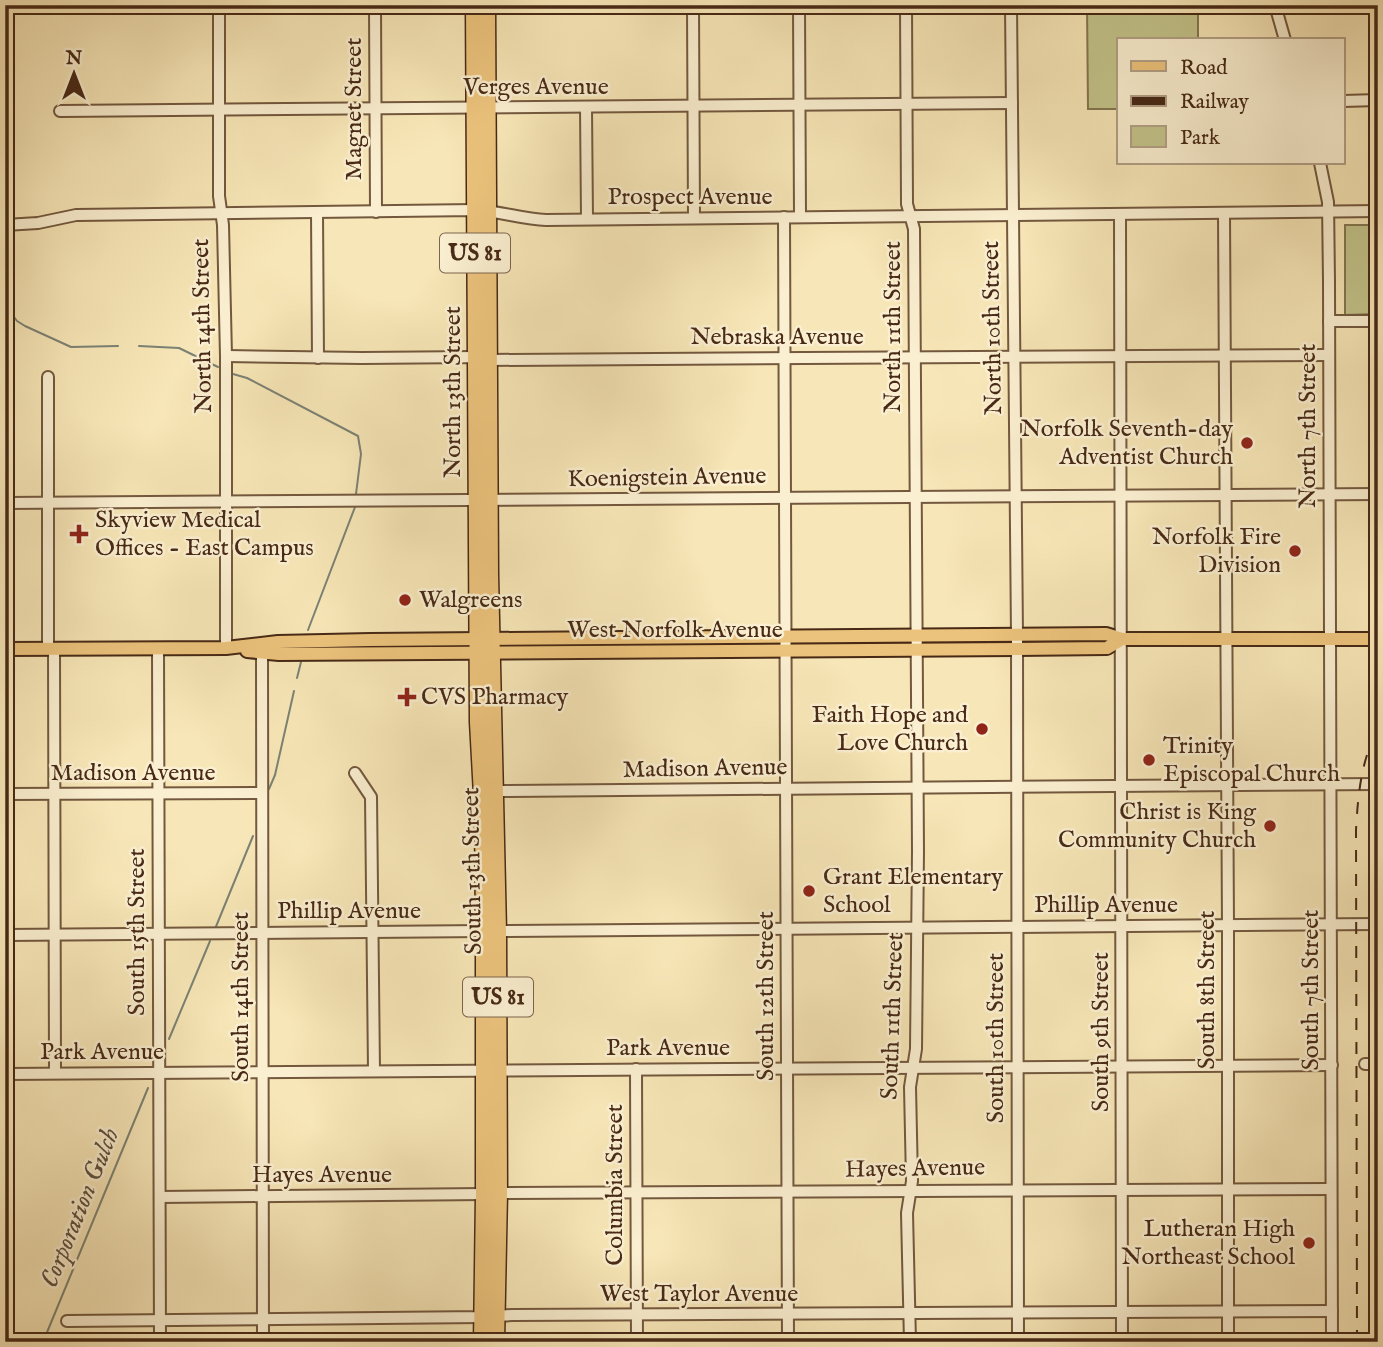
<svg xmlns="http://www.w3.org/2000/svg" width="1383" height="1347" font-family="'IM FELL English',serif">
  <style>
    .green { fill: #c2c38a; stroke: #847650; stroke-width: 2 }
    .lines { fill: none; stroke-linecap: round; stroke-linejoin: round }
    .stream { stroke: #7b8274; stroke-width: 2 }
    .minor-casing { stroke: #73583e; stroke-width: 14 }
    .major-casing { stroke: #472916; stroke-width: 16 }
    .highway-casing { stroke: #472916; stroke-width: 19 }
    .minor { stroke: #faefd0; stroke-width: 10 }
    .major { stroke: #ecc37c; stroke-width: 12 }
    .highway { stroke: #ecc37c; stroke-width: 16 }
    .rail { stroke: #472916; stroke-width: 2; stroke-dasharray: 12 12; stroke-linecap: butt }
    .poi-dot { fill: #8f2418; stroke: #faefd0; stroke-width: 2.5 }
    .labels { text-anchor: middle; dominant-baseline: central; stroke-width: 5; stroke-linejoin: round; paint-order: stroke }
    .shield { fill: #faefd0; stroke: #7d644e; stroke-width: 2 }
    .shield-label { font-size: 23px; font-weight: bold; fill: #472916 }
    .street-label { font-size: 24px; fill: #472916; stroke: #faefd0 }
    .poi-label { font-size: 24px; fill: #472916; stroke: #faefd0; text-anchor: end }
    .water-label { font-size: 26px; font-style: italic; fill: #5d4e3d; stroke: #faefd0 }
  </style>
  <rect width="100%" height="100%" fill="#f7e6b7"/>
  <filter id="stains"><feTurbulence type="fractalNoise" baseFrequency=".00286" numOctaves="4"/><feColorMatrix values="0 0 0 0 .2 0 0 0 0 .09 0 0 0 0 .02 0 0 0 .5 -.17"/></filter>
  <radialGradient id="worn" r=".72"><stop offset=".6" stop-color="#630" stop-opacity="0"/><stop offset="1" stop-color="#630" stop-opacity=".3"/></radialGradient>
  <!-- green -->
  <g class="green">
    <path d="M1087 5H1198V40H1119V109H1088Z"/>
    <path d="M1345 225H1378V314L1345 315Z"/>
  </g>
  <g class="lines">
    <!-- stream -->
    <g class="stream">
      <path d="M5 305 17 321 25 326 71 347 118 346"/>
      <path d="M139 346 179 348 218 367"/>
      <path d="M233 374 247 378 358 436 361 454 356 494"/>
      <path d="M308 630 355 507"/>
      <path d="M297 678 301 662"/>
      <path d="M269 789 275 775 294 691"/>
      <path d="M215 929 253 836"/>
      <path d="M169 1039 210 941"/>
      <path d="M43 1342 148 1088"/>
    </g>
    <!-- minor casing -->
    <g class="minor-casing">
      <g id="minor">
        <path d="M219 5V196L223 225 226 356V648"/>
        <path d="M375 5 376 212"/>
        <path d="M693 5 694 218"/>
        <path d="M799 5 800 217"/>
        <path d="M906 5 907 204 914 229 918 851 916 1049 910 1087 912 1181 907 1213 910 1342"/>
        <path d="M1011 5 1017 635 1018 1342"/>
        <path d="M1275 5 1285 40"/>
        <path d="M1343 101 1378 100"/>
        <path d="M586 108 587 219"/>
        <path d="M60 111 1012 103"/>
        <path d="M1320 163 1328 202 1329 281 1332 1342"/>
        <path d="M317 212 318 358"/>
        <path d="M1224 213 1228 925V1342"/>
        <path d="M1120 214 1122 1342"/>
        <path d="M784 217 788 1342"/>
        <path d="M5 225 38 223 76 215 475 210C499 211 522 219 546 220L1378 211"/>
        <path d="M1329 321H1378"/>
        <path d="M226 356 362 358 475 357 489 360 1328 355"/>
        <path d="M48 377V648"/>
        <path d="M5 503 1378 494"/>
        <path d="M54 648 55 1073"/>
        <path d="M158 648 160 1342"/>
        <path d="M262 653 263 1342"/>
        <path d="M355 773 371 797 374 1070"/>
        <path d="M495 791 1378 784"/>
        <path d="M5 794 262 793"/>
        <path d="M498 931 1378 924"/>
        <path d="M5 935 484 931"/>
        <path d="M1365 1064H1378"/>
        <path d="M636 1069 637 1342"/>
        <path d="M5 1074 1332 1065"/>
        <path d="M499 1193 1331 1189"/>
        <path d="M160 1197 484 1194"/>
        <path d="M67 1321 482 1317 512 1315 1332 1311"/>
      </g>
    </g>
    <!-- major casing -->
    <g class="major-casing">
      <g id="major">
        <path d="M5 649 226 648 278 642 370 640 1106 634 1122 639H1378"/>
        <path d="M247 651 279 654 1017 649 1107 648 1122 639"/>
      </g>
    </g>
    <!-- highway casing -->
    <g class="highway-casing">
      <g id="highway">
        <path d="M474 5 478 722 483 813 484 931V1194L482 1342"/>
        <path d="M487 5 490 574 498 931 499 1193 496 1342"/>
      </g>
    </g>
    <!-- minor -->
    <use href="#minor" class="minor"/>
    <!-- major -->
    <use href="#major" class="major"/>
    <!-- highway -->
    <use href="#highway" class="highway"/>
    <!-- rail -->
    <path class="rail" d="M1357 1342 1356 830C1358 794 1361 761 1378 728"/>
  </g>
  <!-- markers -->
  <g class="poi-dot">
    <circle cx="1247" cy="443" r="7"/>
    <path d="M75.5 523.5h7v7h7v7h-7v7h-7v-7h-7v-7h7z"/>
    <circle cx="1295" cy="551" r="7"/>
    <circle cx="405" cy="600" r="7"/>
    <path d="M403.5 686.5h7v7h7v7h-7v7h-7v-7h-7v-7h7z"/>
    <circle cx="982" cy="729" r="7"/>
    <circle cx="1149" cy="760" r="7"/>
    <circle cx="1270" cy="826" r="7"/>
    <circle cx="809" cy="891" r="7"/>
    <circle cx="1309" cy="1243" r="7"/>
  </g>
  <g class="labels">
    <!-- shield labels -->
    <g class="shield">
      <rect x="440" y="233.5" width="70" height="39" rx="5"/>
      <rect x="463" y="977.5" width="70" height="39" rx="5"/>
    </g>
    <g class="shield-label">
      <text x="475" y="253">US 81</text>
      <text x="498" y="997">US 81</text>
    </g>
    <!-- street labels -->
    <g class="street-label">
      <text x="536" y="87">Verges Avenue</text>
      <text transform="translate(354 109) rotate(-90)">Magnet Street</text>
      <text x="690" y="197">Prospect Avenue</text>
      <text transform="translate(203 326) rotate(-91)">North 14th Street</text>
      <text transform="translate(893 327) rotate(-90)">North 11th Street</text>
      <text transform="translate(993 328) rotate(-91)">North 10th Street</text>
      <text x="777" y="337">Nebraska Avenue</text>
      <text transform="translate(453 392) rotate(-90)">North 13th Street</text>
      <text transform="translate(1308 426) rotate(-90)">North 7th Street</text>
      <text transform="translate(667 478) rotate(-1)">Koenigstein Avenue</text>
      <text x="675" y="630">West Norfolk Avenue</text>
      <text transform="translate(705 769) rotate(-1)">Madison Avenue</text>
      <text x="133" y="773">Madison Avenue</text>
      <text transform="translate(473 871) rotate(-91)">South 13th Street</text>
      <text x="1106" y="905">Phillip Avenue</text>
      <text x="349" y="911">Phillip Avenue</text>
      <text transform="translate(137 932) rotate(-90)">South 15th Street</text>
      <text transform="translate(1207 990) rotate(-90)">South 8th Street</text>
      <text transform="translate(1311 990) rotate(-90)">South 7th Street</text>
      <text transform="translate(766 996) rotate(-90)">South 12th Street</text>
      <text transform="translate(241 997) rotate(-90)">South 14th Street</text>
      <text transform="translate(893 1016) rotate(-88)">South 11th Street</text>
      <text transform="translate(1101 1032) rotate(-90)">South 9th Street</text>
      <text transform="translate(996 1038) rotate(-90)">South 10th Street</text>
      <text x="668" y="1048">Park Avenue</text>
      <text x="102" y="1052">Park Avenue</text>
      <text transform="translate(915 1169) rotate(-1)">Hayes Avenue</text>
      <text x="322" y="1175">Hayes Avenue</text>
      <text transform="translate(615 1185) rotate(-90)">Columbia Street</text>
      <text x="699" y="1294">West Taylor Avenue</text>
    </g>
    <!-- poi labels -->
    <g class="poi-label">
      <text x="1233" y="429">Norfolk Seventh-day<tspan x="1233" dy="28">Adventist Church</tspan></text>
      <text x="95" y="520" text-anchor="start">Skyview Medical<tspan x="95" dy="28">Offices - East Campus</tspan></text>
      <text x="1281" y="537">Norfolk Fire<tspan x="1281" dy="28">Division</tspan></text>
      <text x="419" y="600" text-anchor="start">Walgreens</text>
      <text x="421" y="697" text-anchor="start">CVS Pharmacy</text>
      <text x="968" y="715">Faith Hope and<tspan x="968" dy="28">Love Church</tspan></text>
      <text x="1163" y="746" text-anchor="start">Trinity<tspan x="1163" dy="28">Episcopal Church</tspan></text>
      <text x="1256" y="812">Christ is King<tspan x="1256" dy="28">Community Church</tspan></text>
      <text x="823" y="877" text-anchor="start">Grant Elementary<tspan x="823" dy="28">School</tspan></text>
      <text x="1295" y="1229">Lutheran High<tspan x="1295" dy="28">Northeast School</tspan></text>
    </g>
    <!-- water labels -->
    <g class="water-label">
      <text transform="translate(80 1208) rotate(-68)">Corporation Gulch</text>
    </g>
  </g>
  <!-- margin -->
  <rect width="1383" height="1347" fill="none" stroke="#f7e6b7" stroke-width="28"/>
  <rect x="7" y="7" width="1369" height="1333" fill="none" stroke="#472916" stroke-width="3.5"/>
  <rect x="14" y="14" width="1355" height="1319" fill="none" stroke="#472916" stroke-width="2"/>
  <!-- legend -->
  <rect x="1117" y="38" width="228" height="126" fill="#faefd0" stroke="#b2a086" stroke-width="2"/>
  <rect x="1131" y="61" width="35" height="10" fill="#ecc37c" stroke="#b2a086" stroke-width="2"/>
  <text x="1180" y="74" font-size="21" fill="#472916">Road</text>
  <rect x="1131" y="96" width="35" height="10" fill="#472916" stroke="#b2a086" stroke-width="2"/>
  <text x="1180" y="108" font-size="21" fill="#472916">Railway</text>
  <rect x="1131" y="126" width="35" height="21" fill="#c2c38a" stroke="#b2a086" stroke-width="2"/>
  <text x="1180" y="144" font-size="21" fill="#472916">Park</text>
  <!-- north arrow -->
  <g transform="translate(74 74)" stroke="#faefd0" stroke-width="5" paint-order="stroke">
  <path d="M0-5L12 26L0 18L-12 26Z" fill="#472916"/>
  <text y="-10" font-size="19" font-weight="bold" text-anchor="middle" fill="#472916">N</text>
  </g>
  <rect width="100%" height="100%" filter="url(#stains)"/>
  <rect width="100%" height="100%" fill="url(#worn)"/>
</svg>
